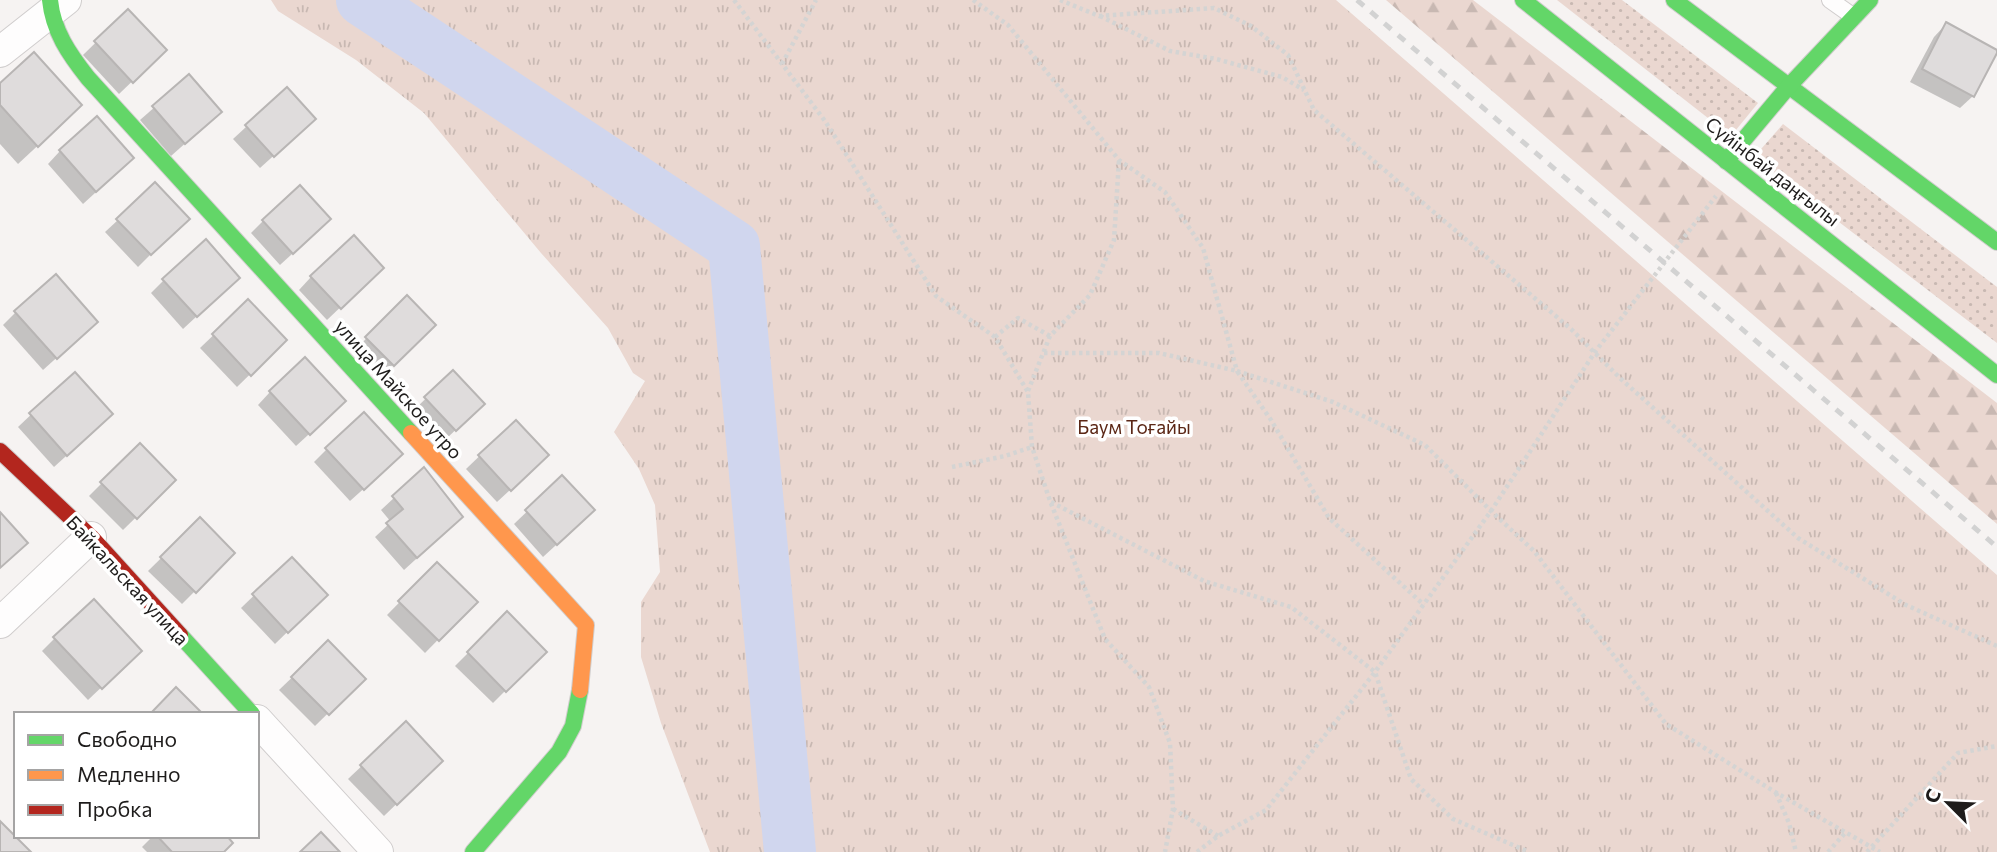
<svg xmlns="http://www.w3.org/2000/svg" width="1997" height="852" font-family="Commissioner,sans-serif">
  <style>
    .grass { fill: url(#grass-dots) }
    .forest { fill: url(#forest-firs) }
    .park { fill: url(#park-tufts) }
    .shadow { fill: #0003 }
    .lines { fill: none; stroke-linecap: round; stroke-linejoin: round }
    .river { stroke: #d0d6ee; stroke-width: 52 }
    .building { fill: #dfdcdc; stroke: #b8b5b4; stroke-width: 2 }
    .lane-casing { stroke: #d0cdcd; stroke-width: 18 }
    .street-casing { stroke: #d0cdcd; stroke-width: 32 }
    .fast-casing { stroke: #d0cdcd; stroke-width: 18 }
    .slow-casing { stroke: #d0cdcd; stroke-width: 18 }
    .jam-casing { stroke: #d0cdcd; stroke-width: 18 }
    .path { stroke: #d4d4d3; stroke-width: 4.5; stroke-dasharray: 3.5 3.5; stroke-linecap: butt }
    .lane { stroke: #fefdfd; stroke-width: 16 }
    .street { stroke: #fefdfd; stroke-width: 30 }
    .fast { stroke: #63d668; stroke-width: 16 }
    .slow { stroke: #ff974d; stroke-width: 16 }
    .jam { stroke: #b3261e; stroke-width: 16 }
    .rail { stroke: #d2d2d2; stroke-width: 5; stroke-dasharray: 9 9; stroke-linecap: butt }
    .labels { text-anchor: middle; dominant-baseline: central; stroke-width: 7; stroke-linejoin: round; paint-order: stroke }
    .street-label { font-size: 19px; fill: #1e1c1b; stroke: #fff }
    .park-label { font-size: 19px; fill: #5b2716; stroke: #fff }
  </style>
  <defs>
    <pattern id="grass-dots" width="8" height="8" patternUnits="userSpaceOnUse" patternTransform="scale(1.75)"><rect width="8" height="8" fill="#ead7d0"/><path d="M2 2h.1M6 6h.1" fill="none" stroke="#c8b8b2" stroke-width="1.8" stroke-linecap="round"/></pattern>
    <pattern id="forest-firs" width="22" height="20" patternUnits="userSpaceOnUse" patternTransform="scale(1.75)"><rect width="22" height="20" fill="#ead7d0"/><path d="M5 1l3.5 6h-7zM16 11l3.5 6h-7z" fill="#c8b8b2"/></pattern>
    <pattern id="park-tufts" width="24" height="20" patternUnits="userSpaceOnUse" patternTransform="scale(1.75)"><rect width="24" height="20" fill="#ead7d0"/><path d="M3 7l-1-3M5 7V3M7 7l1-3M15 17l-1-3M17 17v-4M19 17l1-3" fill="none" stroke="#c8b8b2"/></pattern>
  </defs>
  <rect width="100%" height="100%" fill="#f6f3f2"/>
  <!-- grass -->
  <g class="grass">
    <path d="M1557 0H1622L1758 103 1731 136Z"/>
    <path d="M1783 124 1997 287V343L1754 157Z"/>
  </g>
  <!-- forest -->
  <path class="forest" d="M1386 0H1473L1997 403V524Z"/>
  <!-- park -->
  <path class="park" d="M271 0H1336L1997 575V852H710L661 723 641 657V602L660 572 655 505 639 469 614 432 645 381 633 373 608 328 541 253 424 113 356 60 278 11Z"/>
  <!-- shadow -->
  <g class="shadow">
    <path d="M128 11 165 50 119 94 83 55Z"/>
    <path d="M1946 24 1973 96 1960 108 1910 82 1934 37Z"/>
    <path d="M189 77 207 124 171 156 140 120Z"/>
    <path d="M0 86 61 124 18 164 0 144Z"/>
    <path d="M287 89 301 131 260 168 233 139Z"/>
    <path d="M60 151 119 171 83 204 48 164Z"/>
    <path d="M187 218 138 267 105 232 118 220Z"/>
    <path d="M263 221 316 232 280 265 251 233Z"/>
    <path d="M311 277 369 280 327 320 299 290Z"/>
    <path d="M164 280 225 290 183 329 151 293Z"/>
    <path d="M407 297 434 325 380 377 354 351Z"/>
    <path d="M248 302 285 340 237 387 200 348Z"/>
    <path d="M16 312 83 334 43 370 3 325Z"/>
    <path d="M453 372 470 416 443 442 413 411Z"/>
    <path d="M74 374 98 427 54 467 18 427Z"/>
    <path d="M270 392 331 414 296 446 258 405Z"/>
    <path d="M515 422 534 468 497 502 466 469Z"/>
    <path d="M140 445 174 480 123 530 89 496Z"/>
    <path d="M327 449 388 467 350 501 314 462Z"/>
    <path d="M424 470 448 530 404 570 375 537 391 522 381 510Z"/>
    <path d="M562 478 580 523 543 557 514 524Z"/>
    <path d="M200 520 233 553 182 604 148 571Z"/>
    <path d="M292 559 313 607 275 644 241 608Z"/>
    <path d="M437 564 475 602 425 653 387 615Z"/>
    <path d="M507 614 544 652 493 703 455 666Z"/>
    <path d="M55 638 127 663 88 700 42 651Z"/>
    <path d="M328 643 363 679 315 726 279 690Z"/>
    <path d="M406 724 441 761 384 816 348 779Z"/>
    <path d="M153 836H225L222 852H147L142 847Z"/>
  </g>
  <g class="lines">
    <!-- river -->
    <path class="river" d="M362 0 734 246 790 852"/>
  </g>
  <!-- building -->
  <g class="building">
    <path d="M128 9 167 50 133 83 94 41Z"/>
    <path d="M1946 22 1997 50V53L1974 97 1922 69Z"/>
    <path d="M34 52 82 105 38 147 0 105V83Z"/>
    <path d="M189 74 222 112 185 144 152 106Z"/>
    <path d="M287 87 316 119 274 157 245 125Z"/>
    <path d="M97 116 134 158 96 192 59 150Z"/>
    <path d="M155 182 190 219 151 255 116 219Z"/>
    <path d="M300 185 331 219 293 254 262 220Z"/>
    <path d="M354 235 384 268 341 309 310 276Z"/>
    <path d="M206 239 240 278 197 317 162 279Z"/>
    <path d="M56 274 98 322 57 359 14 311Z"/>
    <path d="M407 295 436 325 394 366 365 337Z"/>
    <path d="M248 299 287 340 251 376 212 334Z"/>
    <path d="M305 357 346 401 310 435 269 391Z"/>
    <path d="M453 370 485 404 456 431 424 397Z"/>
    <path d="M75 372 113 414 67 456 29 413Z"/>
    <path d="M364 412 403 454 364 490 325 448Z"/>
    <path d="M516 420 549 455 511 491 478 455Z"/>
    <path d="M140 443 176 480 137 519 100 482Z"/>
    <path d="M424 467 463 517 417 558 386 523 403 509 392 496Z"/>
    <path d="M562 475 595 510 557 545 525 510Z"/>
    <path d="M0 512 28 543 0 568Z"/>
    <path d="M200 517 235 553 196 593 160 557Z"/>
    <path d="M292 557 328 595 288 633 252 594Z"/>
    <path d="M437 562 478 602 439 641 398 601Z"/>
    <path d="M94 599 142 651 102 689 53 637Z"/>
    <path d="M507 611 547 652 506 692 467 652Z"/>
    <path d="M328 640 366 679 329 715 291 677Z"/>
    <path d="M176 687 203 714H150Z"/>
    <path d="M406 721 443 761 397 805 360 765Z"/>
    <path d="M0 821 31 852H0Z"/>
    <path d="M321 832 340 852H300Z"/>
    <path d="M157 836H227L233 843 224 852H172Z"/>
  </g>
  <g class="lines">
    <!-- lane casing -->
    <g class="lane-casing">
      <path id="lane" d="M1830 0 1854 17"/>
    </g>
    <!-- street casing -->
    <g class="street-casing">
      <g id="street">
        <path d="M0 52 66 0"/>
        <path d="M0 623 91 537"/>
        <path d="M257 720 378 852"/>
      </g>
    </g>
    <!-- fast casing -->
    <g class="fast-casing">
      <g id="fast">
        <path d="M50 0C53 31 69 54 88 78L411 433"/>
        <path d="M1523 0 1997 375"/>
        <path d="M1674 0 1997 242"/>
        <path d="M1726 161 1788 87 1870 0"/>
        <path d="M180 635 252 714"/>
        <path d="M473 852 559 752 573 726 580 690"/>
      </g>
    </g>
    <!-- slow casing -->
    <g class="slow-casing">
      <path id="slow" d="M411 433 586 625 580 690"/>
    </g>
    <!-- jam casing -->
    <g class="jam-casing">
      <path id="jam" d="M0 451 91 537 180 635"/>
    </g>
    <!-- path -->
    <g class="path">
      <path d="M734 0 825 121 936 296 995 337 1028 392 1032 447 1050 501 1105 639 1149 687 1170 743 1173 809 1165 852"/>
      <path d="M973 0 1008 25 1119 160 1165 192 1203 248 1237 371 1333 402 1425 445 1491 511 1534 551 1666 724 1775 792 1880 852"/>
      <path d="M1060 0 1099 16 1214 8 1251 26 1288 55 1314 110 1571 329 1621 379 1798 538 1906 605 1997 646"/>
      <path d="M1100 16 1170 51 1216 59 1282 77 1304 90"/>
      <path d="M782 64 816 0"/>
      <path d="M995 337 1018 318 1050 336"/>
      <path d="M1044 353H1159L1237 371 1271 420 1329 518 1424 605"/>
      <path d="M1028 391 1050 336 1090 295 1114 240 1119 160"/>
      <path d="M952 467 1005 456 1032 447"/>
      <path d="M1051 502 1204 581 1291 607 1375 672 1411 779 1453 819 1529 852"/>
      <path d="M1776 793 1789 823 1796 852"/>
      <path d="M1173 809 1218 836"/>
      <path d="M1197 852 1218 836 1266 810 1375 672 1491 511 1595 352 1716 196"/>
      <path d="M1828 852 1846 832"/>
      <path d="M1867 852 1958 753 1997 746"/>
    </g>
    <!-- lane -->
    <use href="#lane" class="lane"/>
    <!-- street -->
    <use href="#street" class="street"/>
    <!-- fast -->
    <use href="#fast" class="fast"/>
    <!-- slow -->
    <use href="#slow" class="slow"/>
    <!-- jam -->
    <use href="#jam" class="jam"/>
    <!-- rail -->
    <path class="rail" d="M1357 0 1997 547"/>
  </g>
  <g class="labels">
    <!-- street labels -->
    <g class="street-label">
      <text transform="translate(1773 171) rotate(38)">Сүйінбай даңғылы</text>
      <text transform="translate(399 389) rotate(48)">улица Майское утро</text>
      <text transform="translate(128 580) rotate(47)">Байкальская улица</text>
    </g>
    <!-- park labels -->
    <g class="park-label">
      <text x="1134" y="426">Баум Тоғайы</text>
    </g>
  </g>
  <!-- legend -->
  <rect x="14" y="712" width="245" height="126" fill="#ffffff" stroke="#a5a4a4" stroke-width="2"/>
  <rect x="28" y="735" width="35" height="10" fill="#63d668" stroke="#a5a4a4" stroke-width="2"/>
  <text x="77" y="747" font-size="21" fill="#1e1c1b">Свободно</text>
  <rect x="28" y="770" width="35" height="10" fill="#ff974d" stroke="#a5a4a4" stroke-width="2"/>
  <text x="77" y="782" font-size="21" fill="#1e1c1b">Медленно</text>
  <rect x="28" y="805" width="35" height="10" fill="#b3261e" stroke="#a5a4a4" stroke-width="2"/>
  <text x="77" y="817" font-size="21" fill="#1e1c1b">Пробка</text>
  <!-- north arrow -->
  <g transform="translate(1948 803) rotate(294)" stroke="#ffffff" stroke-width="5" paint-order="stroke">
  <path d="M0-5L12 26L0 18L-12 26Z" fill="#1e1c1b"/>
  <text y="-10" font-size="19" font-weight="bold" text-anchor="middle" fill="#1e1c1b">С</text>
  </g>
</svg>
